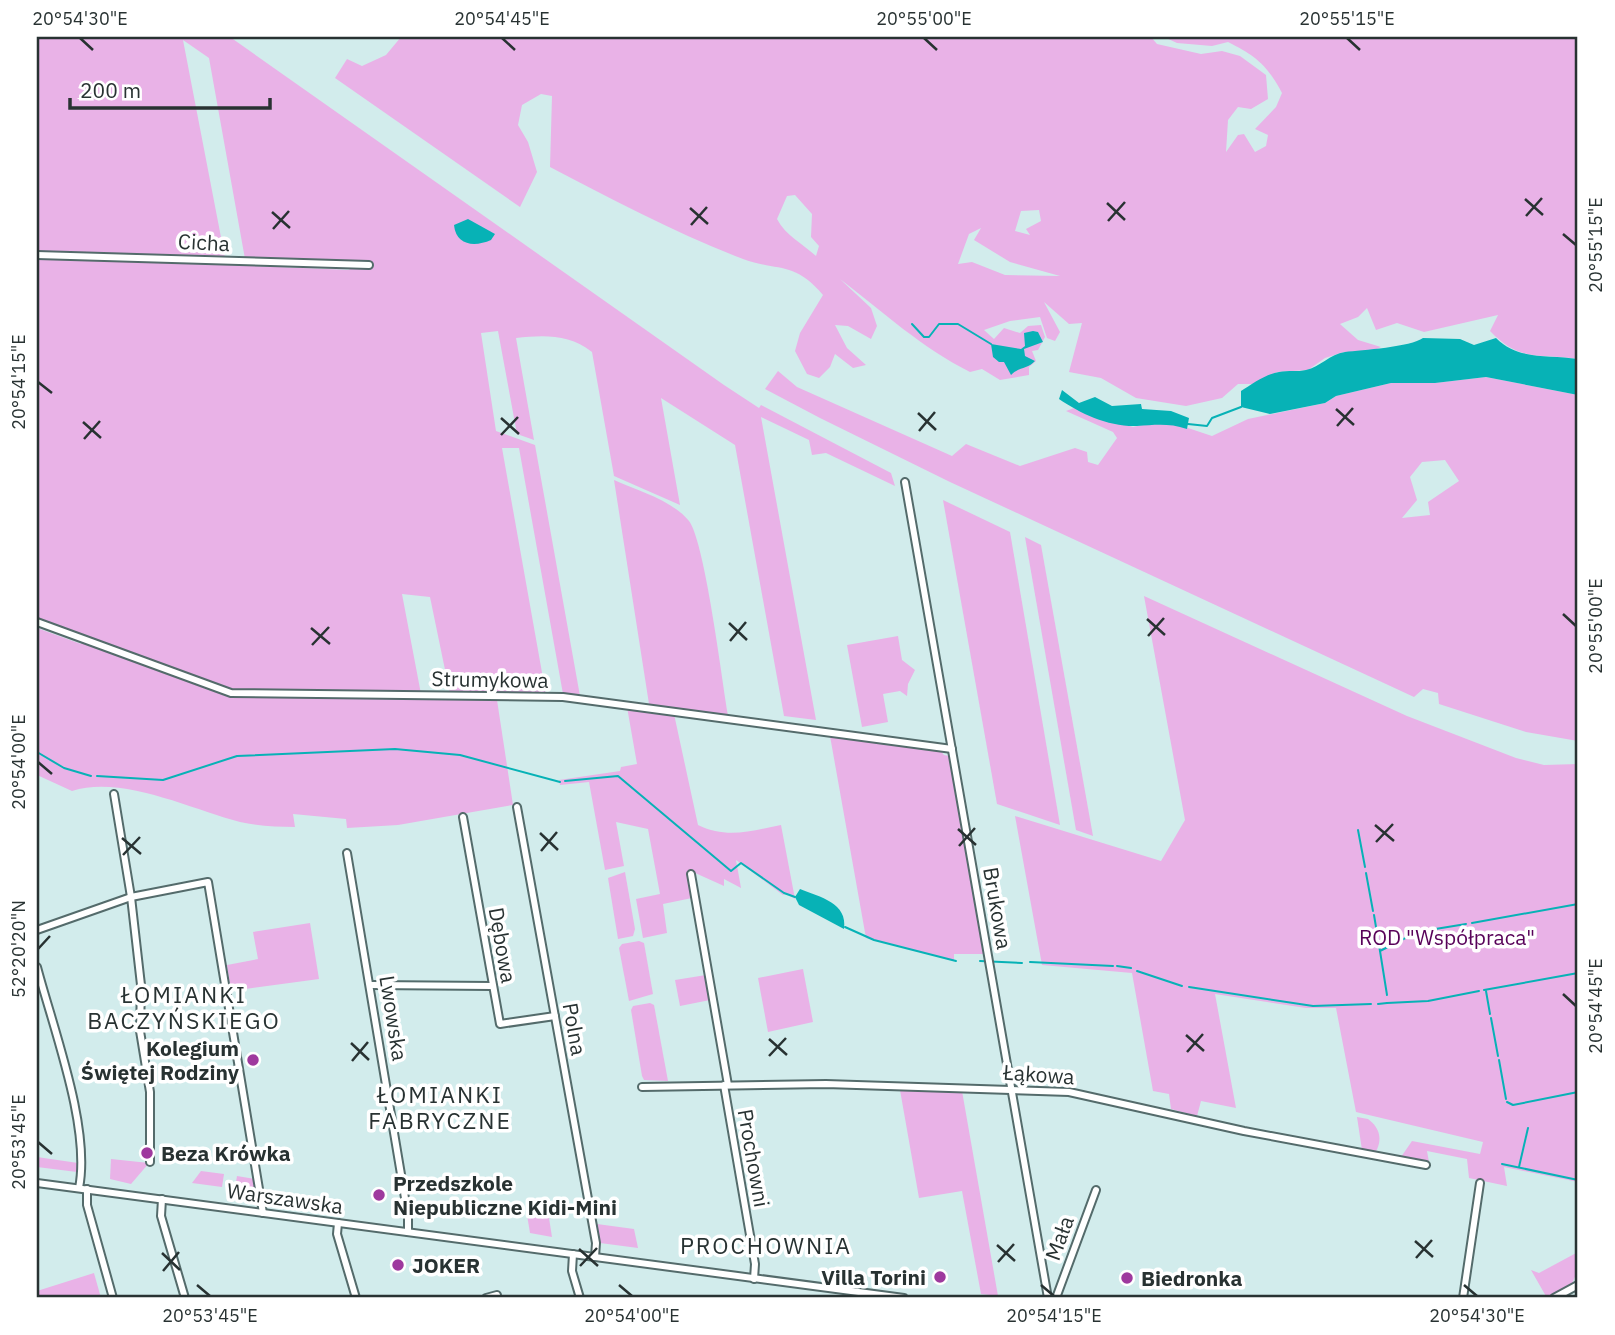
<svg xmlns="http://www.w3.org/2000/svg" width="1615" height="1335" font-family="'IBM Plex Sans',sans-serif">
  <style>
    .green { fill: #e9b2e7; fill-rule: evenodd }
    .water { fill: #07b2b6 }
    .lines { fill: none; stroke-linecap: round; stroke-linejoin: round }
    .stream { stroke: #07b2b6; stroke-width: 2 }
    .minor-casing { stroke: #546b6b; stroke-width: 10 }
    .minor { stroke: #fff; stroke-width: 6 }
    .ticks { fill: none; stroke: #283232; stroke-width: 2.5 }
    .poi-dot { fill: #9e399e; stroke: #fff; stroke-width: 2.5 }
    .labels { text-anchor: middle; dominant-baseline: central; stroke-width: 7; stroke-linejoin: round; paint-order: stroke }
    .street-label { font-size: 21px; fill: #283232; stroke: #fff }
    .park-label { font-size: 21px; fill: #580259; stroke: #fff }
    .poi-label { font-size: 21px; font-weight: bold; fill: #283232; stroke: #fff; text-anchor: start }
    .neighbourhood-label { font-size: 23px; letter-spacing: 2px; fill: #283232; stroke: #fff }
    .neatline { fill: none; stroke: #283232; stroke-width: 2.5 }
    .ticks-label { font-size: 18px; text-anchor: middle; fill: #283232 }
  </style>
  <rect width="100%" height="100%" fill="#d2ecec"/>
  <!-- green -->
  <g class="green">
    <path d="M37 37H230L724 385 759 408 761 405 891 473 895 486 826 453 812 455 809 440 761 417 816 720 784 716 735 445 661 398 680 505 614 476 592 352C569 334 544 335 516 338L534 440 517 434 498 331 481 333 496 431 535 445 580 696 563 694 519 448H502L546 695 450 694 430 597 402 594 421 694 232 691 37 620V257L350 270 336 260 245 259 209 58 183 40 225 258 37 251Z"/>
    <path d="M401 37H1151L1157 44 1201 54 1222 51 1240 56 1266 75 1268 99 1251 109 1238 107 1228 120 1226 152 1238 135 1244 134 1255 152 1266 146 1268 135 1255 129 1276 107 1282 93C1267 65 1256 56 1228 42L1212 46 1177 43 1164 37H1578V359C1538 353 1521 363 1490 331L1498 315 1424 332 1397 323 1376 330 1367 308 1358 317 1340 324 1358 340 1381 347 1370 352H1344L1325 358 1308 370 1277 372 1254 384H1238L1222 398 1186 406 1136 398 1101 378 1069 372 1082 323 1069 324 1044 302 1060 332 1055 341 1047 338 1040 317 1010 321 984 330 994 339 1004 328 1020 333 1028 326 1041 325 1045 337 1038 350 1032 351 1036 361 1029 367V375L1000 380 982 369 970 372C922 348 883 312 840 279L871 308 877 326 871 339 848 326 835 325 847 348 866 365 853 368 835 354 830 367 819 378 807 374 795 351 800 333 823 295C794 261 780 272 743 259 677 234 612 199 550 167L552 96 541 94 522 105 518 125 528 142 537 172 520 207 335 78 347 59 362 66 386 55ZM795 195 812 214 811 237 819 246 816 256C802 243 786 236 777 219L787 196ZM1039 210 1041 221 1026 229 1030 235 1015 231 1021 211ZM981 228 974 240 1010 262 1060 276 1005 275 972 262 958 264 969 234Z"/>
    <path d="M778 371 797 387 952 456 966 444 1020 466 1075 448 1087 452 1088 462 1098 465 1117 438 1113 432 1066 411 1074 408 1133 427 1164 420 1212 436 1248 419 1325 403 1336 396 1391 383H1435L1486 377 1578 395V741L1526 732 1439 704 1438 693 1423 689 1414 697 950 482 820 418 765 389ZM1445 460 1459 481 1428 502 1430 515 1402 518 1417 500 1410 477 1422 462Z"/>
    <path d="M614 480C638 491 672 500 689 521 705 542 722 681 728 715L649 704Z"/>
    <path d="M943 500 1010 532 1060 825 997 804Z"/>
    <path d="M1025 537 1041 545 1093 836 1076 830Z"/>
    <path d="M1144 596 1407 716 1516 758 1544 765 1578 764V1182L1504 1167 1507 1186 1469 1178 1467 1159 1427 1151 1429 1162 1401 1157 1412 1141 1480 1154 1483 1142 1356 1112 1336 1008H1306L1215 994 1236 1108 1201 1101 1197 1116 1171 1109 1169 1094 1153 1091 1132 973 1042 965 1015 816 1161 861 1185 820Z"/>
    <path d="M37 628 81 644V641L231 695 497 700 513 805 398 825 347 828 346 819 293 814 295 827C277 827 258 826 240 822 190 809 122 775 72 791L37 775Z"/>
    <path d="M898 636 902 660 915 670 908 684 907 696 900 691 883 694 888 722 862 727 847 645Z"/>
    <path d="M627 707 674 714 698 825C727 839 750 831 781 825L795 899 786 893 783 895 736 860 741 888 724 879V886L693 872 688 873 692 898 663 904 667 933 643 938 636 899 660 894 648 829 616 822 624 866 605 870 589 782 560 785 559 780 620 771 621 767 637 764Z"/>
    <path d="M830 736 939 749 944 755 949 756 984 954H954V961L866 938Z"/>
    <path d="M625 872 635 929 633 936 618 939 608 878Z"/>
    <path d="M310 923 319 979 231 991 227 965 258 959 253 932Z"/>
    <path d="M639 941 644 943 653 994 629 1001 619 948 622 944Z"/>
    <path d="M803 969 813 1022 768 1032 758 978Z"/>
    <path d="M706 975 710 1000 680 1006 675 980Z"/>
    <path d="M650 1003 654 1005 668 1081 644 1080 642 1076 631 1010 633 1006Z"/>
    <path d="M900 1090 962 1091 998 1296 981 1294 962 1191 919 1198Z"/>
    <path d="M1357 1117 1368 1119C1380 1128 1383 1140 1375 1153L1362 1150Z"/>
    <path d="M37 1157 78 1163 77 1172 37 1167Z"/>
    <path d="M111 1159 149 1163 131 1184 110 1179Z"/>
    <path d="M201 1171 224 1174 222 1187 192 1183Z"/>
    <path d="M237 1176 255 1179 258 1197 234 1194Z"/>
    <path d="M527 1215 549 1218 552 1237 530 1233Z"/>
    <path d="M597 1224 634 1229 638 1248 600 1243Z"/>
    <path d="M1578 1252V1269L1572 1284 1547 1298 1531 1270 1539 1273Z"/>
    <path d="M94 1273 101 1298H37V1291Z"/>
  </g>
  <!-- water -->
  <g class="water">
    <path d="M468 219 495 234 491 240C475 247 456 246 454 225Z"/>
    <path d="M1033 331 1038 332 1043 342 1024 349 1025 356 1035 361C1028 369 1018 367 1011 375L1004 362H999L993 357 991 344 1021 349 1025 346 1024 333Z"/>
    <path d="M1423 338 1460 339 1474 345 1496 338C1519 361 1548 354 1578 359V395L1486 377 1435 383H1391L1336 396 1325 403 1270 414 1241 407V391C1252 384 1266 374 1279 372 1288 370 1298 372 1306 370 1320 367 1330 354 1345 352 1362 350 1411 347 1423 338Z"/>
    <path d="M1062 390 1079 403 1095 397 1112 406 1141 404 1142 409 1171 411 1189 418 1187 429C1169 423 1155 425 1137 426 1109 427 1081 414 1059 399Z"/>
    <path d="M800 889C820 897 848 903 844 929L799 905 795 897Z"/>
  </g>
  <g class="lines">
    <!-- stream -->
    <g class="stream">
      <path d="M912 324 924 337H929L939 324H958L991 344"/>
      <path d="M1188 424 1207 426 1212 418 1241 407"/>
      <path d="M37 752 64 768 91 776"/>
      <path d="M97 776 163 780 237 756 395 749 460 755 560 782"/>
      <path d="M565 781 618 776 731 871 741 863 784 893 795 897"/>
      <path d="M1358 830 1365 867"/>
      <path d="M1366 873 1373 911"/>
      <path d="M1374 915 1380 951"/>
      <path d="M1472 923 1578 904"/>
      <path d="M845 927 874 940 956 961"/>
      <path d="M980 961 1022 963"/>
      <path d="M1030 962 1113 966"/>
      <path d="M1117 966 1131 968"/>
      <path d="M1137 971 1182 986"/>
      <path d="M1189 987 1313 1006 1371 1004"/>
      <path d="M1484 990 1578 973"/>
      <path d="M1486 991 1490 1014"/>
      <path d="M1387 995 1380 951 1417 932 1466 924"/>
      <path d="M1387 1003 1428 1001 1479 991"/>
      <path d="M1378 1004 1387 1003"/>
      <path d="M1491 1018 1498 1056"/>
      <path d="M1499 1060 1506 1099"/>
      <path d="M1507 1102 1513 1105 1578 1092"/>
      <path d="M1502 1164 1578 1180"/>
      <path d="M1519 1167 1528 1128"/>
    </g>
    <!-- minor casing -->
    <g class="minor-casing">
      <g id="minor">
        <path d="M37 255 369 265"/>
        <path d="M905 482 1048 1298"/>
        <path d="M37 622 231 693 563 697 952 749"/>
        <path d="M114 794 131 897 141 985 140 1031 150 1092V1162"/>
        <path d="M517 807 596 1243 595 1257"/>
        <path d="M463 817 500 1024 555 1016"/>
        <path d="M347 853 408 1216V1232"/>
        <path d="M691 874 728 1085"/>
        <path d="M37 930 131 897 208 882 263 1213"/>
        <path d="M37 967C53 1028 91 1128 79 1188"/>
        <path d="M371 985 492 986"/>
        <path d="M724 1085 755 1264 754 1279"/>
        <path d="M642 1087 826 1084 1069 1092 1244 1131 1426 1165"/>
        <path d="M37 1183 904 1298"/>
        <path d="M87 1189V1205L113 1298"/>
        <path d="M162 1199 161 1216 185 1298"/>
        <path d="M338 1223 337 1234 356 1298"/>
        <path d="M573 1254 572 1271 580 1298"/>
        <path d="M486 1298 497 1295"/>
        <path d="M1056 1298 1096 1190"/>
        <path d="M1463 1298 1480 1183"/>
        <path d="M1554 1298 1578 1285"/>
      </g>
    </g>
    <!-- minor -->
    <use href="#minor" class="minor"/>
  </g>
  <!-- ticks -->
  <path class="ticks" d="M80 38 93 50M502 38 515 50M924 38 937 50M1347 38 1360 50M1525 199 1543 215M1107 203 1125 220M690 208 708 224M272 212 290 228M1526 216 1542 198M1108 221 1125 202M691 225 707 207M273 229 289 211M1563 234 1576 245M38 382 52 393M1336 409 1354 425M918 413 936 430M501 418 519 434M83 422 101 438M1337 426 1353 408M919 431 935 412M501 435 518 417M84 439 100 421M1563 614 1576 626M1147 619 1165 635M729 623 747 640M311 628 330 644M1148 636 1164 618M730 641 746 622M312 645 329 627M38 762 52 774M1375 825 1394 841M958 829 976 845M540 833 558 850M122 838 141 854M1376 842 1393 824M959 846 975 828M541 851 557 832M123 855 140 837M38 949 50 936M1563 994 1576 1006M1186 1035 1204 1051M769 1039 787 1055M351 1043 369 1060M1187 1052 1203 1034M769 1056 786 1038M352 1061 368 1042M38 1142 52 1154M1415 1241 1433 1257M997 1245 1015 1261M579 1249 598 1266M162 1253 180 1270M1416 1258 1432 1240M998 1262 1014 1244M580 1266 597 1248M163 1271 179 1252M197 1285 210 1296M619 1285 632 1296M1041 1285 1054 1296M1464 1285 1477 1296"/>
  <!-- markers -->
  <g class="poi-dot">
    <circle cx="253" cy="1060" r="7"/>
    <circle cx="147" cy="1153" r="7"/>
    <circle cx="379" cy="1195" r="7"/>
    <circle cx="398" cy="1265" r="7"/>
    <circle cx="940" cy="1277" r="7"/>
    <circle cx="1127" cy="1278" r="7"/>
  </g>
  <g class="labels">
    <!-- street labels -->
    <g class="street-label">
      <text transform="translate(204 242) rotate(3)">Cicha</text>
      <text transform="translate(490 679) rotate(1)">Strumykowa</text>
      <text transform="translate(998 908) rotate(80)">Brukowa</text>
      <text transform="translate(503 945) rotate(80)">Dębowa</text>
      <text transform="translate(394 1018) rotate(81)">Lwowska</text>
      <text transform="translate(575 1029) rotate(80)">Polna</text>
      <text transform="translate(1039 1074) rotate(4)">Łąkowa</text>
      <text transform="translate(754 1158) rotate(80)">Prochowni</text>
      <text transform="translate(285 1198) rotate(8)">Warszawska</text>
      <text transform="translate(1059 1238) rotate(-70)">Mała</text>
    </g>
    <!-- park labels -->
    <g class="park-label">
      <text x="1447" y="937">ROD "Współpraca"</text>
    </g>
    <!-- poi labels -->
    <g class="poi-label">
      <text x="239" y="1048" text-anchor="end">Kolegium<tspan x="239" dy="24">Świętej Rodziny</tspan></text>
      <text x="161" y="1153">Beza Krówka</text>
      <text x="393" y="1183">Przedszkole<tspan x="393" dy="24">Niepubliczne Kidi-Mini</tspan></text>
      <text x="412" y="1265">JOKER</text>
      <text x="926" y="1277" text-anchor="end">Villa Torini</text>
      <text x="1141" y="1278">Biedronka</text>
    </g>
    <!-- neighbourhood labels -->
    <g class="neighbourhood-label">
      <text x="184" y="994">ŁOMIANKI<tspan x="184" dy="26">BACZYŃSKIEGO</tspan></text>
      <text x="440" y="1094">ŁOMIANKI<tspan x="440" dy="26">FABRYCZNE</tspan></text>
      <text x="766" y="1245">PROCHOWNIA</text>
    </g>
  </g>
  <!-- border -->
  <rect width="1615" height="1335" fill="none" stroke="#ffffff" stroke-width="77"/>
  <!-- scale -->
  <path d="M70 98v10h200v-10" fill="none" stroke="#283232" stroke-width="3.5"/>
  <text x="80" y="98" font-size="21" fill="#283232" stroke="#ffffff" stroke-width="5" paint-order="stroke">200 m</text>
  <rect x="38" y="38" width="1538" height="1258" class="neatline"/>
  <g class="ticks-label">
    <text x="80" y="25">20°54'30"E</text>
    <text x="502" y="25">20°54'45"E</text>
    <text x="924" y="25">20°55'00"E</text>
    <text x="1347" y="25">20°55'15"E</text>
    <text transform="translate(1596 245) rotate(-90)" y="6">20°55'15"E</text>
    <text transform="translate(19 382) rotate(-90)" y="6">20°54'15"E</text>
    <text transform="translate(1596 626) rotate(-90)" y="6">20°55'00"E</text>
    <text transform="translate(19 762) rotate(-90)" y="6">20°54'00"E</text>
    <text transform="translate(19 949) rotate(-90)" y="6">52°20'20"N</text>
    <text transform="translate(1596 1006) rotate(-90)" y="6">20°54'45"E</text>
    <text transform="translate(19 1142) rotate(-90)" y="6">20°53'45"E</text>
    <text x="210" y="1322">20°53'45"E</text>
    <text x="632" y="1322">20°54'00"E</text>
    <text x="1054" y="1322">20°54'15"E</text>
    <text x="1477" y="1322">20°54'30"E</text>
  </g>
</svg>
